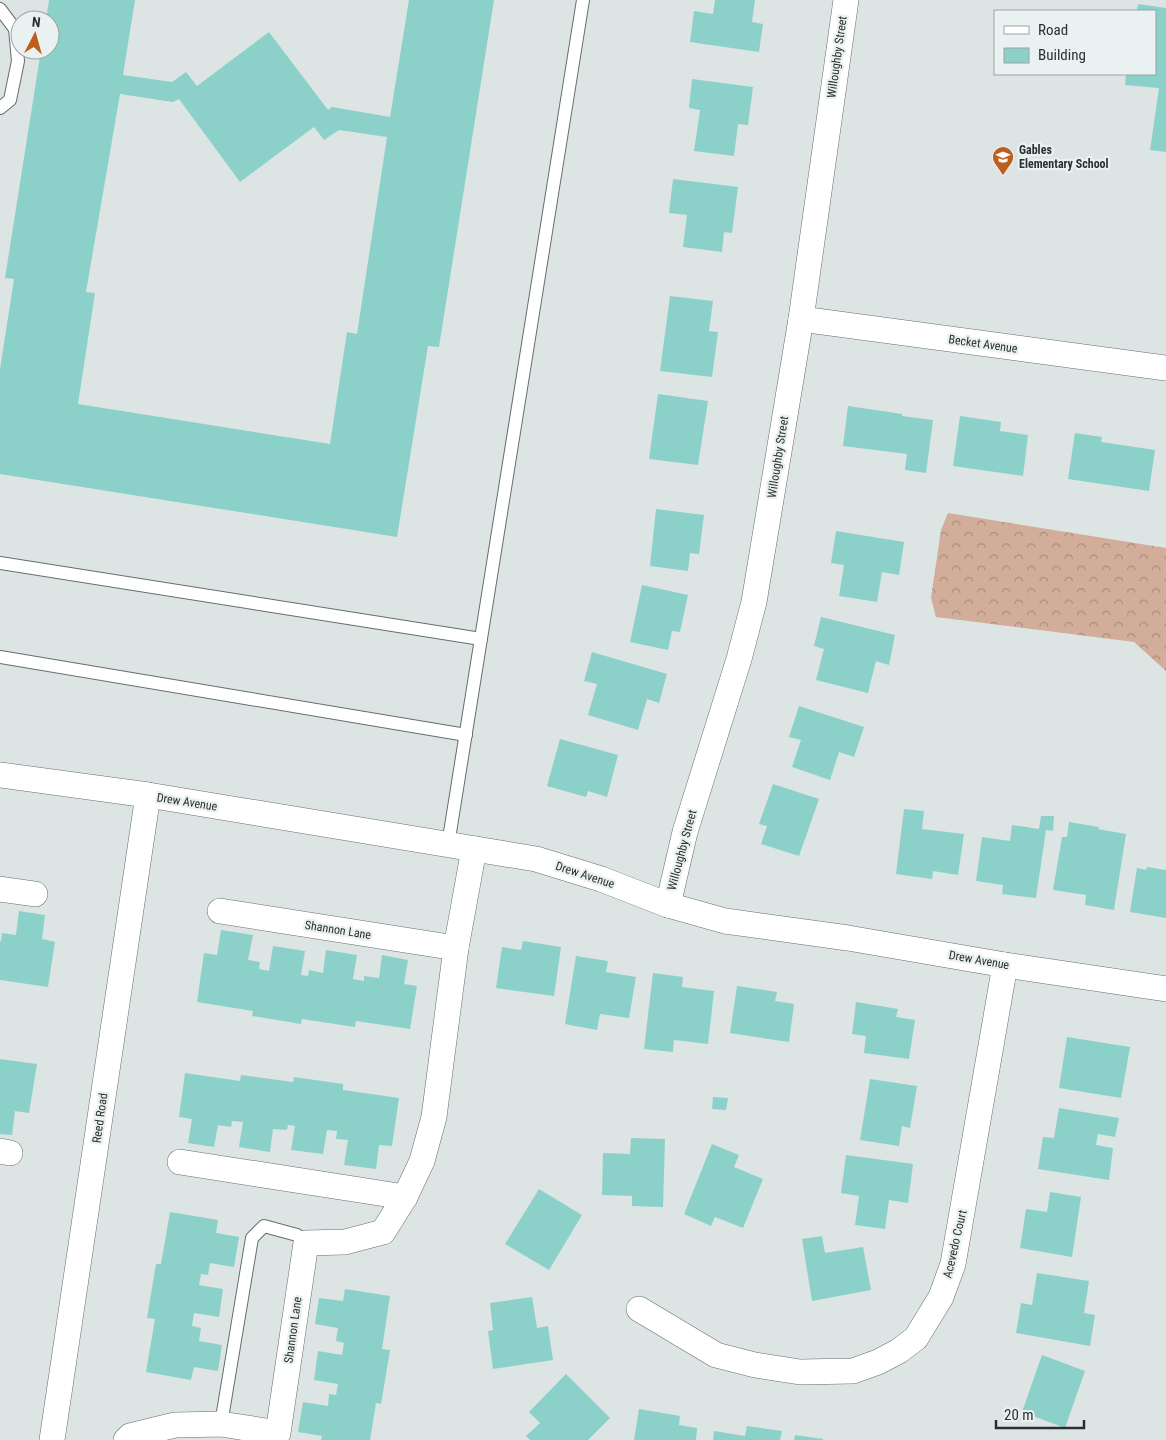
<svg xmlns="http://www.w3.org/2000/svg" width="1166" height="1440" font-family="'Roboto Condensed',sans-serif">
  <style>
    .forest { fill: url(#forest-crowns) }
    .building { fill: #8bd1ca; fill-rule: evenodd }
    .lines { fill: none; stroke-linecap: round; stroke-linejoin: round }
    .service-casing { stroke: #666e6d; stroke-width: 14 }
    .minor-casing { stroke: #666e6d; stroke-width: 26 }
    .service { stroke: #fff; stroke-width: 12 }
    .minor { stroke: #fff; stroke-width: 25 }
    .labels { text-anchor: middle; dominant-baseline: central; stroke-width: 4.5; stroke-linejoin: round; paint-order: stroke }
    .street-label { font-size: 12px; fill: #2c2f2f; stroke: #e9f2f1 }
    .poi-label { font-size: 12px; font-weight: bold; fill: #2c2f2f; stroke: #e9f2f1; text-anchor: start }
  </style>
  <defs>
    <pattern id="forest-crowns" width="20" height="18" patternUnits="userSpaceOnUse" patternTransform="scale(1.25)"><rect width="20" height="18" fill="#d2ad9a"/><path d="M2 6a3 3 0 1 1 6 0M12 15a3 3 0 1 1 6 0" fill="none" stroke="#ab8d7e"/></pattern>
  </defs>
  <rect width="100%" height="100%" fill="#dce5e4"/>
  <!-- forest -->
  <path class="forest" d="M948 513 1166 548V671L1134 642 936 617 931 598 941 530Z"/>
  <!-- building -->
  <g class="building">
    <path d="M49 0H135L123 75 172 82 186 72 197 86 269 32 328 110 332 107 390 117 409 0H494L439 347 428 346 397 537 0 474V369L14 279 5 278 41 50H50V20H46ZM120 94 173 102 179 99 240 182 314 127 324 140 339 130 387 137 357 334 347 332 330 444 78 404 95 293 86 292Z"/>
    <path d="M715 0H755L752 22 763 24 759 52 690 42 694 11 713 14Z"/>
    <path d="M1138 4 1166 8V152L1150 150 1159 88 1125 85 1126 74H1155V11H1137Z"/>
    <path d="M692 79 753 87 748 125 738 124 734 156 694 151 700 110 689 108Z"/>
    <path d="M673 179 738 187 732 233 724 232 722 252 683 247 687 215 669 213Z"/>
    <path d="M670 296 713 301 709 331 718 332 712 377 660 371Z"/>
    <path d="M658 394 708 401 698 465 649 459Z"/>
    <path d="M848 406 902 414V416L933 420 926 473 905 470 907 454 843 446Z"/>
    <path d="M960 416 1001 422 1000 431 1028 435 1023 476 953 466Z"/>
    <path d="M1075 433 1102 437 1101 442 1155 450 1149 491 1068 479Z"/>
    <path d="M656 509 704 515 699 554 690 553 688 571 650 566Z"/>
    <path d="M836 531 904 542 899 575 882 572 877 602 839 596 844 565 831 563Z"/>
    <path d="M642 585 688 595 680 632 672 631 668 650 630 642Z"/>
    <path d="M821 617 895 635 889 665 876 661 868 693 816 680 824 649 814 646Z"/>
    <path d="M592 652 667 674 659 703 647 699 638 730 588 715 597 684 584 681Z"/>
    <path d="M799 706 864 727 854 757 839 752 830 780 792 767 801 740 789 737Z"/>
    <path d="M560 739 618 755 607 797 588 791 586 797 547 786Z"/>
    <path d="M773 784 819 799 799 856 761 844 767 826 759 824Z"/>
    <path d="M904 809 924 811 922 829 964 834 958 875 933 871 932 879 896 874Z"/>
    <path d="M1041 816H1054L1053 831 1046 830 1036 898 1002 894 1003 885 976 881 982 837 1010 841 1012 825 1039 829Z"/>
    <path d="M1069 822 1099 827 1098 829 1126 834 1114 910 1085 905 1086 895 1053 890 1062 837H1067Z"/>
    <path d="M1147 867 1166 870V918L1130 912 1137 868 1146 870Z"/>
    <path d="M19 911 45 915 42 939 55 942 48 987 0 980V941H1L2 933 16 935Z"/>
    <path d="M221 930 253 935 248 960 260 962 259 969 269 971 273 946 305 951 301 975 308 976 309 970 323 973 326 950 357 955 353 979 364 981V976L379 978 382 955 408 960 404 984 417 986 410 1029 356 1021 355 1027 302 1019 301 1024 252 1016 253 1011 197 1002 204 953 217 955Z"/>
    <path d="M523 941 561 947 554 996 496 988 502 947 521 950Z"/>
    <path d="M576 956 608 961 606 972 636 977 629 1018 600 1014 597 1030 565 1024Z"/>
    <path d="M653 973 683 977 682 987 714 991 708 1044 674 1040 673 1052 644 1049Z"/>
    <path d="M737 986 777 992 775 1001 794 1004 789 1042 730 1033Z"/>
    <path d="M856 1002 898 1009 896 1017 915 1020 909 1059 864 1053 866 1036 852 1034Z"/>
    <path d="M1067 1037 1130 1047 1121 1098 1059 1088Z"/>
    <path d="M0 1059 37 1064 29 1113 15 1111 12 1135 0 1134Z"/>
    <path d="M185 1073 240 1081 241 1075 293 1082 294 1077 343 1084V1090L399 1098 392 1146 379 1145 376 1169 344 1165 348 1140 336 1139 337 1131 327 1130 323 1154 291 1150 295 1126 288 1125 287 1130 273 1129 270 1152 239 1147 243 1122 232 1121 231 1127 218 1125 214 1147 188 1143 192 1119 179 1117Z"/>
    <path d="M870 1079 917 1086 910 1128 902 1126 899 1146 860 1140Z"/>
    <path d="M713 1097 728 1098 726 1110 712 1109Z"/>
    <path d="M1059 1108 1119 1118 1115 1137 1098 1134 1096 1145 1113 1148 1109 1180 1038 1169 1043 1137 1054 1138Z"/>
    <path d="M631 1138 665 1139 663 1207 632 1206V1196L602 1195 603 1153 630 1154Z"/>
    <path d="M712 1144 739 1155 734 1167 763 1179 743 1228 715 1217 711 1226 684 1214Z"/>
    <path d="M846 1155 913 1164 908 1203 889 1200 885 1229 855 1225 859 1196 841 1193Z"/>
    <path d="M539 1189 582 1215 549 1270 505 1244Z"/>
    <path d="M1050 1192 1081 1197 1072 1257 1020 1248 1026 1209 1047 1212Z"/>
    <path d="M170 1212 218 1220 216 1233 239 1237 234 1267 210 1263 208 1275 201 1274 199 1285 223 1289 219 1317 194 1313 192 1326 201 1328 199 1341 222 1345 218 1371 194 1367 191 1380 146 1372 155 1319 147 1318 156 1264H161Z"/>
    <path d="M822 1236 825 1253 863 1247 871 1290 812 1301 802 1239Z"/>
    <path d="M1037 1273 1089 1281 1084 1313 1095 1315 1090 1346 1016 1333 1021 1303 1032 1305Z"/>
    <path d="M345 1289 390 1296 382 1349 390 1350 381 1404 376 1403 370 1440H321L322 1436 298 1432 303 1402 328 1406 329 1394 336 1395 338 1384 314 1380 318 1351 342 1355 344 1343 336 1341 338 1328 315 1324 319 1298 343 1301Z"/>
    <path d="M532 1297 537 1328 548 1326 553 1360 493 1369 488 1331 493 1330 490 1303Z"/>
    <path d="M1042 1355 1085 1371 1065 1428 1022 1412Z"/>
    <path d="M566 1374 610 1418 588 1440H530L526 1436 540 1423 529 1412Z"/>
    <path d="M639 1409 680 1416 679 1425 697 1428 696 1440H634Z"/>
    <path d="M747 1426 782 1431 780 1440H713L714 1431 745 1436Z"/>
    <path d="M795 1435 823 1439V1440H794Z"/>
  </g>
  <g class="lines">
    <!-- service casing -->
    <g class="service-casing">
      <g id="service">
        <path d="M0 9 15 29 18 61 10 100 0 108"/>
        <path d="M0 563 481 639"/>
        <path d="M0 657 466 735"/>
        <path d="M448 845 583 0"/>
        <path d="M221 1424 252 1238 264 1226 297 1235 306 1243"/>
      </g>
    </g>
    <!-- minor casing -->
    <g class="minor-casing">
      <g id="minor">
        <path d="M801 319 1166 368"/>
        <path d="M0 775 148 795 536 859 601 879 668 905 725 921 848 938 1005 965 1166 989"/>
        <path d="M0 889 35 894"/>
        <path d="M668 905 685 832 739 659 754 602 801 319 846 0"/>
        <path d="M220 911 456 948"/>
        <path d="M0 1151 10 1153"/>
        <path d="M180 1162 405 1197"/>
        <path d="M639 1309 716 1355 755 1365 800 1372 853 1371 878 1362 899 1351 916 1338 941 1297 953 1264 1005 965"/>
        <path d="M52 1440 148 795"/>
        <path d="M126 1440 130 1436 175 1425 221 1424 278 1433 306 1243 345 1242 383 1232 405 1197 422 1161 434 1117 456 948 474 849"/>
      </g>
    </g>
    <!-- service -->
    <use href="#service" class="service"/>
    <!-- minor -->
    <use href="#minor" class="minor"/>
  </g>
  <!-- icons -->
  <defs>
    <g id="school-pin" transform="scale(1.125)"><path d="M0 17L-7.5 6A9.5 9.5 0 1 1 7.5 6Z" fill="#be5d1c" stroke="#e9f2f1"/><path d="M0-5L7-2L0 1L-7-2ZM-4 1L0 2.5L4 1V4Q0 6-4 4Z" fill="#fff"/></g>
  </defs>
  <g fill-rule="evenodd">
    <use href="#school-pin" x="1003" y="157"/>
  </g>
  <g class="labels">
    <!-- street labels -->
    <g class="street-label">
      <text transform="translate(837 57) rotate(-82)">Willoughby Street</text>
      <text transform="translate(983 344) rotate(8)">Becket Avenue</text>
      <text transform="translate(778 457) rotate(-81)">Willoughby Street</text>
      <text transform="translate(187 802) rotate(9)">Drew Avenue</text>
      <text transform="translate(682 850) rotate(-75)">Willoughby Street</text>
      <text transform="translate(585 875) rotate(18)">Drew Avenue</text>
      <text transform="translate(338 930) rotate(9)">Shannon Lane</text>
      <text transform="translate(979 960) rotate(10)">Drew Avenue</text>
      <text transform="translate(100 1118) rotate(-82)">Reed Road</text>
      <text transform="translate(955 1244) rotate(-77)">Acevedo Court</text>
      <text transform="translate(293 1330) rotate(-82)">Shannon Lane</text>
    </g>
    <!-- poi labels -->
    <g class="poi-label">
      <text x="1019" y="150">Gables<tspan x="1019" dy="14">Elementary School</tspan></text>
    </g>
  </g>
  <!-- legend -->
  <rect x="994" y="10" width="162" height="65" fill="#e9f2f1" stroke="#9da4a3"/>
  <rect x="1004" y="26" width="25" height="8" fill="#ffffff" stroke="#9da4a3"/>
  <text x="1038" y="35" font-size="15" fill="#2c2f2f">Road</text>
  <rect x="1004" y="48" width="25" height="15" fill="#8bd1ca" stroke="#9da4a3"/>
  <text x="1038" y="60" font-size="15" fill="#2c2f2f">Building</text>
  <!-- north arrow -->
  <g transform="translate(35 35) rotate(6)"><circle r="24" fill="#e9f2f1" stroke="#9da4a3"/>
  <path d="M0-4L9 19L0 12L-9 19Z" fill="#be5d1c"/>
  <text y="-8" font-size="14" font-weight="bold" text-anchor="middle" fill="#2c2f2f">N</text>
  </g>
  <!-- scale -->
  <path d="M996 1420v8h88v-8" fill="none" stroke="#2c2f2f" stroke-width="2.5"/>
  <text x="1004" y="1420" font-size="15" fill="#2c2f2f" stroke="#e9f2f1" stroke-width="4" paint-order="stroke">20 m</text>
</svg>
